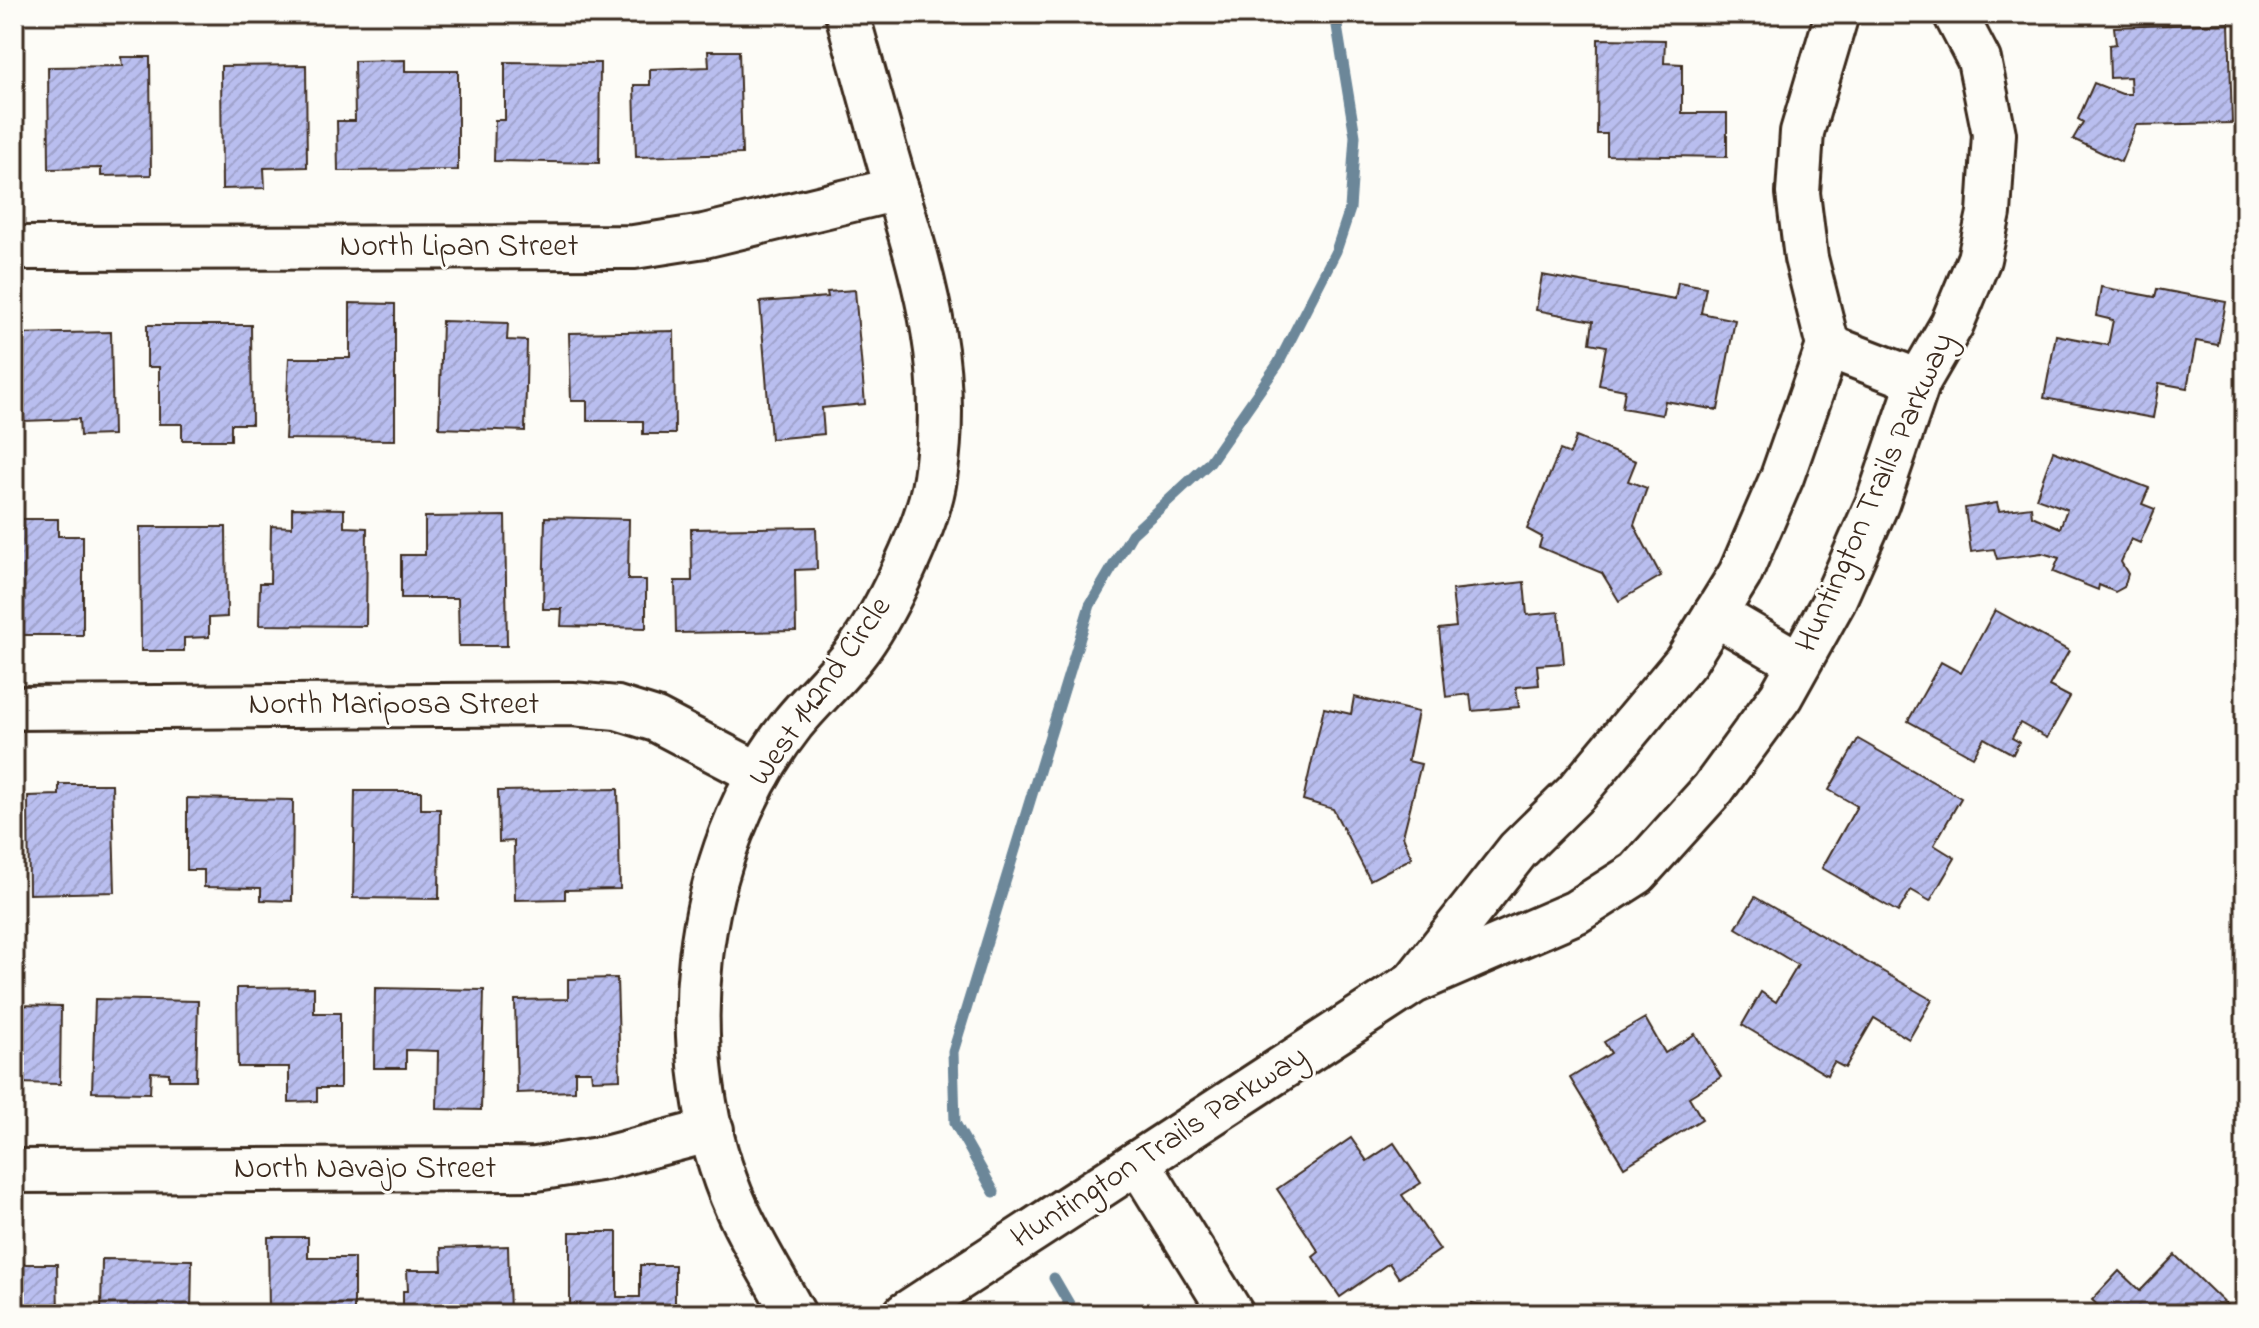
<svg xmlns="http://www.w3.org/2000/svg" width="2259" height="1328" font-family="'Indie Flower',sans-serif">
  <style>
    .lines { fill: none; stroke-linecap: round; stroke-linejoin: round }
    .stream { stroke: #6c8799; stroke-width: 11 }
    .building { fill: url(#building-hatch); stroke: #3b2a1e; stroke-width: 2 }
    .minor-casing { stroke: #3b2a1e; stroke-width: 48 }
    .minor { stroke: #fdfcf7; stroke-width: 42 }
    .labels { text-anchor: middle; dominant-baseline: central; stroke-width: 6; stroke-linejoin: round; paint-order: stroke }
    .street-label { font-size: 32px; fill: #3b2a1e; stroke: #fdfcf7 }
  </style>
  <defs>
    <pattern id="building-hatch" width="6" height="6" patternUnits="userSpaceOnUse" patternTransform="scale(2)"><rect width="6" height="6" fill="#b9beef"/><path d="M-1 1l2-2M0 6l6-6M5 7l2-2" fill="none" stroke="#a0a3cc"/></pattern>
  </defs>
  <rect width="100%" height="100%" fill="#fdfcf7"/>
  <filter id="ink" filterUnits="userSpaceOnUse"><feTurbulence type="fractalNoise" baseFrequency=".0125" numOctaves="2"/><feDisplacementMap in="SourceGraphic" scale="16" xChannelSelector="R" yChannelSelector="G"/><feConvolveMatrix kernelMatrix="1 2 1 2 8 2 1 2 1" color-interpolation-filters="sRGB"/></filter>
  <g filter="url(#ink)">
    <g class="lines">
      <!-- stream -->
      <g class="stream">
        <path d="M994 1192 955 1123 953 1052 1090 605 1132 534 1209 463 1278 364 1336 251 1350 209 1355 136 1335 14"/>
        <path d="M1054 1278 1075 1314"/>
      </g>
    </g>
    <!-- building -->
    <g class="building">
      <path d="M2229 23 2232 123 2136 125 2121 162 2073 139 2083 122 2078 119 2094 83 2122 94H2131L2130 77 2110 78 2109 45 2116 44 2114 27Z"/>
      <path d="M1598 39 1665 40 1664 63 1682 64V113H1727V157L1607 155V134H1597Z"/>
      <path d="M708 51H739L742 154 636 157 634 85H650V69L709 67Z"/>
      <path d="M122 57H150L151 175 101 176V168L49 169 48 67 123 66Z"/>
      <path d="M405 60V71H458V170L338 171 337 121H355L354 61Z"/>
      <path d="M505 62 600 63 599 163 494 161 495 120H505Z"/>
      <path d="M306 65 307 167 264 168 265 188 222 189 221 66Z"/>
      <path d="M1542 275 1675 299 1678 282 1706 287 1701 313 1735 320 1718 410 1665 401 1662 415 1622 408 1625 390 1599 385 1606 346 1590 343 1593 321 1536 310Z"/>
      <path d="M2101 287 2155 297 2157 289 2226 302 2218 345 2196 341 2187 388 2159 383 2153 418 2044 398 2056 335 2108 345 2113 320 2096 316Z"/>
      <path d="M855 290 865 404 822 408 824 434 771 439 760 302 828 297 827 292Z"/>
      <path d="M350 303 395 304V440L285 439 289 358H350Z"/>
      <path d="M442 321 508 323 507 340 527 341 525 431 439 428Z"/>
      <path d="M147 325H251L252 424H231V440H182V424H159V367H147Z"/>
      <path d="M674 331 675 434H643V421H587V401H571L569 333Z"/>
      <path d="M111 332 113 435 80 436 79 419 23 421V403L14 404V334Z"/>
      <path d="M1576 437 1636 461 1628 481 1647 488 1634 525 1661 576 1619 601 1602 573 1539 547 1542 537 1527 529 1560 450 1570 454Z"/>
      <path d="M2053 451 2149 488 2142 504 2155 509 2140 543 2131 539 2121 562 2128 574 2124 587 2115 592 2099 585 2098 590 2053 572 2059 558 2042 553 1997 559 1994 549 1971 552 1965 508 1997 503 1999 511 2031 507 2032 516 2060 528 2067 509 2036 498Z"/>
      <path d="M292 508 344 509V527L367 528 366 626 259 625 260 583H270L271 526 292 527Z"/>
      <path d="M505 516 507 646H459L458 598H401V555H425V517Z"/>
      <path d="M545 517 629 519 628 580H646V628L561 626 562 609H543Z"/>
      <path d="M14 519H58V536H83V635H14Z"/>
      <path d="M140 527H226L227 617 209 618V637L184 638V651H141Z"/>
      <path d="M816 527 817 569 795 570 796 631 676 633 675 581H692L691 529Z"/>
      <path d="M1524 582 1527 615 1559 612 1564 663 1537 665 1539 685 1516 687 1519 707 1472 711 1470 694 1446 697 1439 629 1456 627 1452 590Z"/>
      <path d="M1995 610 2069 651 2049 686 2070 697 2047 738 2020 723 2012 738 2019 742 2013 754 1984 738 1973 757 1908 721 1941 662 1961 673Z"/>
      <path d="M1354 697 1418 712 1408 761 1421 764 1403 836 1412 858 1370 880 1333 809 1303 800 1324 708 1351 714Z"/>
      <path d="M1858 739 1961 798 1934 845 1955 858 1930 901 1911 890 1898 912 1822 868 1857 806 1829 790Z"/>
      <path d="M59 784H112L115 892 29 894 28 796 59 795Z"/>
      <path d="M618 789 620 889 565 890V899L515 900 514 841 499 842 498 791Z"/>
      <path d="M355 791H421V809H440L439 899 353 898Z"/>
      <path d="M187 798 293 800 292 901 261 900V888L204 887V870H187Z"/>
      <path d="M1755 897 1932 1000 1909 1039 1874 1018 1845 1068 1834 1062 1827 1075 1742 1025 1761 992 1776 1002 1798 965 1736 928Z"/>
      <path d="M617 978 620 1079 592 1080 591 1071H575V1091L517 1093 515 1000 568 999V979Z"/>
      <path d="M314 987V1013H340V1088H317V1101L289 1102V1067H238L237 988Z"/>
      <path d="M375 988 484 990 481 1110 437 1109 438 1051 406 1050V1068H374Z"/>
      <path d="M95 999 198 1001 196 1080H169V1073L151 1072 150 1093 92 1092Z"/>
      <path d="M14 1005 61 1006 60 1084 15 1083 14 1107Z"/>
      <path d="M1645 1018 1665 1053 1695 1034 1721 1077 1689 1097 1702 1119 1624 1167 1570 1078 1611 1053 1604 1042Z"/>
      <path d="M1351 1138 1367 1161 1394 1143 1421 1183 1402 1195 1440 1250 1399 1278 1389 1263 1340 1297 1313 1257 1319 1252 1277 1189Z"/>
      <path d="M570 1232H617V1297H640V1265H675V1314H570Z"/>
      <path d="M268 1237H308V1258H354V1314H269Z"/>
      <path d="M508 1246 510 1314H403V1291H408L407 1270H442L441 1248Z"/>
      <path d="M14 1252H22V1264H57L58 1314H14Z"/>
      <path d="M2175 1255 2236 1314H2107L2092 1300 2119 1271 2140 1291Z"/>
      <path d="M102 1259 192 1260 191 1314H101Z"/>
      <path d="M1472 1303 1522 1314H1469Z"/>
      <path d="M1558 1304 1585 1310V1314H1555Z"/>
    </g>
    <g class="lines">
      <!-- minor casing -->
      <g class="minor-casing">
        <g id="minor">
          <path d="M14 248 634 247 704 236 897 189"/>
          <path d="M1828 346 1919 381"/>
          <path d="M1715 614 1799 663"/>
          <path d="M14 708 572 704 617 708 656 720 759 774"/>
          <path d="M1417 978 1518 850 1576 793 1686 661 1740 574 1782 477 1828 346 1806 258 1798 193 1802 132 1837 14"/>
          <path d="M1138 1162 1232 1314"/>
          <path d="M14 1171 536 1169 605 1158 712 1130"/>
          <path d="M794 1314C775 1279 753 1245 737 1209 669 1057 690 854 793 723 812 700 835 679 854 655 883 619 929 524 935 478 951 372 927 290 897 190 879 131 864 72 847 14"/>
          <path d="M905 1314 1414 982 1576 912 1637 873 1713 789 1781 696 1834 601 1877 504 1919 381 1952 324 1979 259 1989 213 1994 134 1979 60 1955 14"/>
        </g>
      </g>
      <!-- minor -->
      <use href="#minor" class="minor"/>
    </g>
  </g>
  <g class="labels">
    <!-- street labels -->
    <g class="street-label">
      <text x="459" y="247">North Lipan Street</text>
      <text transform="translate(1876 493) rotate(-66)">Huntington Trails Parkway</text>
      <text transform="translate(821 692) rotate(-55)">West 142nd Circle</text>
      <text x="394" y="705">North Mariposa Street</text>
      <text transform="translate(1160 1148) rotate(-33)">Huntington Trails Parkway</text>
      <text x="365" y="1169">North Navajo Street</text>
    </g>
  </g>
  <!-- margin -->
  <rect width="2259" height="1328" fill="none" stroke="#fdfcf7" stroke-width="48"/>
  <rect x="24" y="24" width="2211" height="1280" fill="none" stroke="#3b2a1e" stroke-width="3" filter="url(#ink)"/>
</svg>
